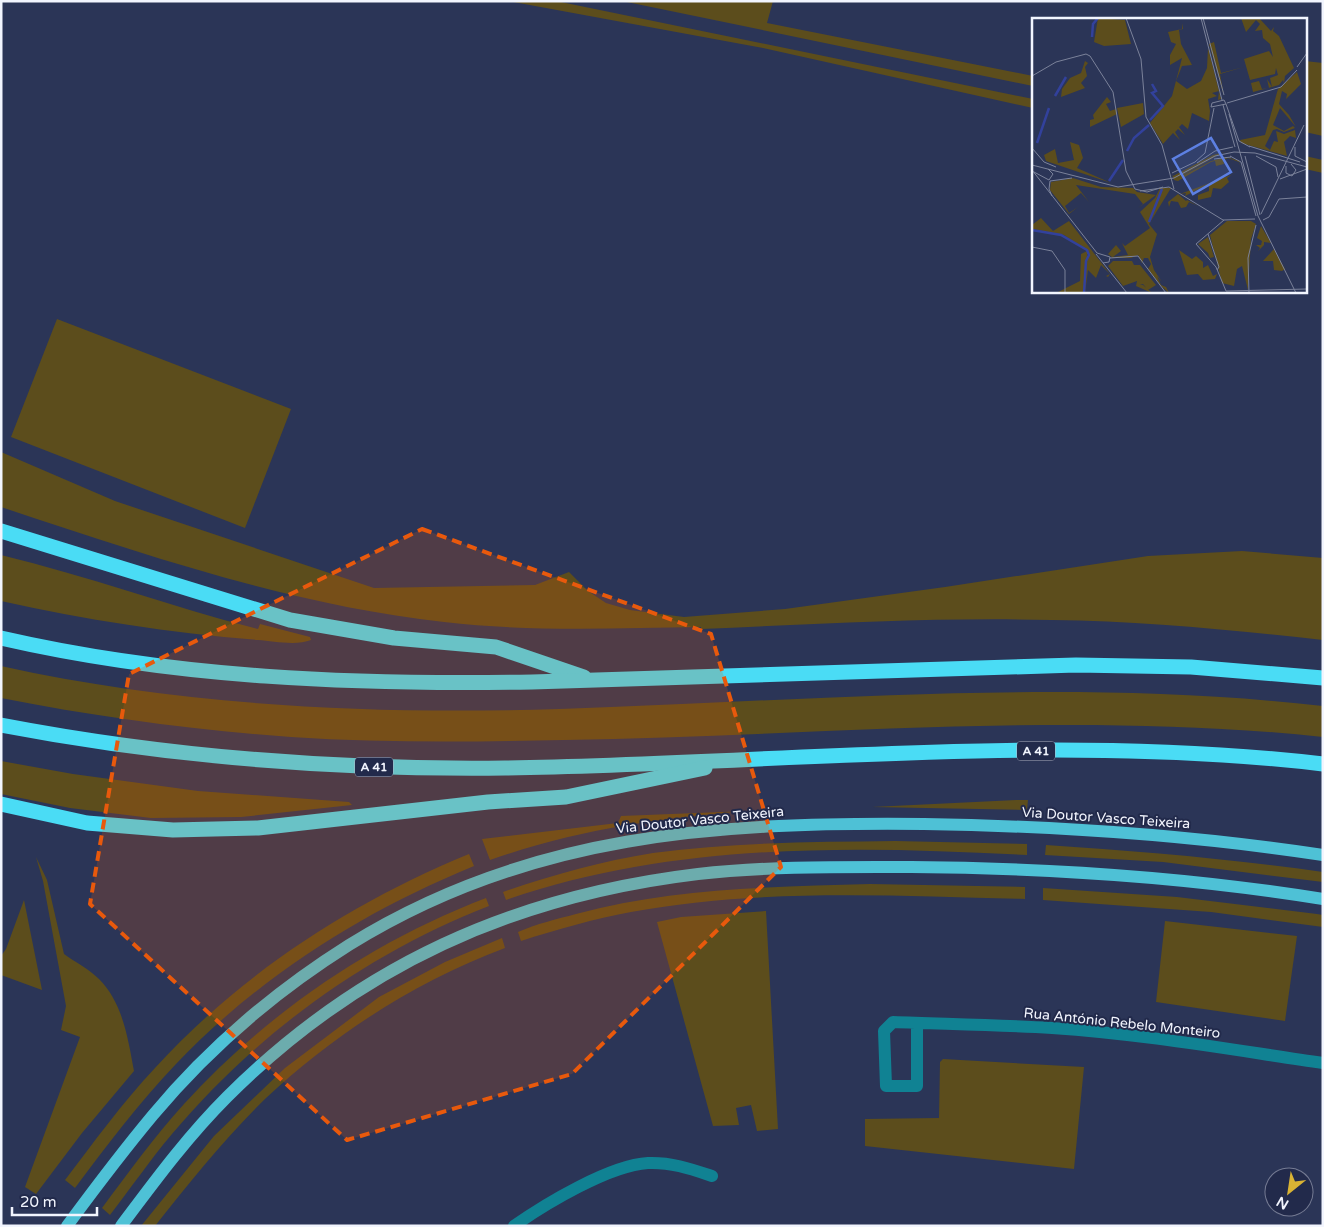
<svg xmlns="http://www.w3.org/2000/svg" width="1324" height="1227" font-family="'Varela Round',sans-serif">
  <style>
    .green { fill: #5c4d1c }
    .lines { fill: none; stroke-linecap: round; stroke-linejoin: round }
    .minor { stroke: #108293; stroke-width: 12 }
    .major { stroke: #4ec1d6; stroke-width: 12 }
    .highway { stroke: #4adcf5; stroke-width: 15 }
    .marked { fill: #e8590c; fill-opacity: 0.2; stroke: #e8590c; stroke-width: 4; stroke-dasharray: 10 6; stroke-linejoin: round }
    .labels { text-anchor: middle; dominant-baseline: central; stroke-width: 4; stroke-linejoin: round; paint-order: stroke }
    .shield { fill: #222a4b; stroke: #b4b8c8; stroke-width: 1 }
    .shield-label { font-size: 12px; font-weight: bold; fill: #f2f5fe }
    .street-label { font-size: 14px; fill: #f2f5fe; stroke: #222a4b }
    .inset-river { fill: none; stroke: #32419c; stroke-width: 2.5 }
    .inset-road { fill: none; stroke: #7b829a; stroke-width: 1 }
    .view { fill: #5d80e3; fill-opacity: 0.15; stroke: #5d80e3; stroke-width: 2.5 }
    .inset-edge { fill: none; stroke: #f2f5fe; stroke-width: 2.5 }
  </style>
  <rect width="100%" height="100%" fill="#2b3557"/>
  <!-- green -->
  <g class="green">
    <path d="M508 1H556L1033 99V108L763 48Z"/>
    <path d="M622 1H773L767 23 1033 76V86Z"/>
    <path d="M1305 61 1323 63V136L1305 132Z"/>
    <path d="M1305 156 1323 160V173L1305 169Z"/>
    <path d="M57 319 291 409 245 528 11 437Z"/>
    <path d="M1 452 115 501 374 588 535 585 569 572 588 591 606 603 630 610 684 617 785 609 945 587 1148 556 1242 551 1323 558V640C1232 630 1143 621 1052 620 935 617 818 624 701 629V627C615 628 529 632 444 622 291 605 146 555 1 507Z"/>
    <path d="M1 555C88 576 172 607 258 629L260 624 310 637 311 640C296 646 273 641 258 640 172 633 85 620 1 601Z"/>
    <path d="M1 666C200 710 408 716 611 707 848 698 1086 679 1323 706V737C1070 710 817 736 564 740 474 742 382 743 291 737 194 730 97 717 1 698Z"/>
    <path d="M1 761 73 774 198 791 349 802 352 805 241 817 151 818 70 808 1 794Z"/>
    <path d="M1028 800 1027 810 872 807 1016 800Z"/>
    <path d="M748 811C657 818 576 830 490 860L482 839 618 823 621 816Z"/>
    <path d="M895 841 1027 844V855C852 846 673 842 506 900L503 892C552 875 602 861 653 853 733 842 814 842 895 841Z"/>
    <path d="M1046 845C1139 851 1231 859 1323 872V882L1163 862 1045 855Z"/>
    <path d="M469 854 474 866C362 912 260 976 176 1064 139 1103 107 1145 75 1188L65 1180C94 1142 122 1103 155 1068 242 973 350 903 469 854Z"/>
    <path d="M36 857 47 880 64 954C75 962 89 969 99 979 123 1003 128 1039 134 1071L82 1133 36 1194 25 1187 80 1037 61 1030 66 1006 43 881Z"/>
    <path d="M870 884 1025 887V899C894 896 760 888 631 912 594 919 558 929 521 941L518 932C536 924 557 919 576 914 672 888 771 887 870 884Z"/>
    <path d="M1043 888 1177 897 1317 914 1323 915V927L1211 912 1043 900Z"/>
    <path d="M486 898 489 906C366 954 257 1033 172 1134 150 1160 131 1188 110 1215L102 1208C128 1173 154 1137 184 1104 267 1013 371 942 486 898Z"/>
    <path d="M24 900 42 990 1 975V956L6 949Z"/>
    <path d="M766 911 778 1129 757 1131 751 1105 736 1108 739 1125 713 1126 657 922 681 917Z"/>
    <path d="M1165 921 1297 936 1285 1021 1156 1002Z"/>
    <path d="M502 938 505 948C417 981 334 1034 265 1099 225 1138 190 1182 155 1226H141L214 1136 285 1068 379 997 445 962Z"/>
    <path d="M943 1059 1084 1067 1074 1169 865 1146V1119L939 1118 940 1062Z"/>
  </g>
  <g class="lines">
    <!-- minor -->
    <g class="minor">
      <path d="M917 1023V1086H886L884 1031 893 1022C946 1024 999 1025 1052 1028 1143 1034 1233 1050 1323 1063"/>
      <path d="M514 1226C545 1204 610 1165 648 1163 671 1162 691 1169 712 1176"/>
    </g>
    <!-- major -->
    <g class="major">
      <path d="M67 1226C95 1188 123 1151 153 1115 208 1049 276 991 349 945 529 833 718 822 924 824 1058 826 1190 835 1323 855"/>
      <path d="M121 1226C154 1182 187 1137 227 1097 359 965 514 896 698 874 769 866 841 867 911 867 1049 868 1187 877 1323 899"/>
    </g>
    <!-- highway -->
    <g class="highway">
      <path d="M1 531 290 620 394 638 496 647 584 677"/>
      <path d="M1 638C175 678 355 685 532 682L1076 665 1191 667 1323 678"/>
      <path d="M1 725C168 757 335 770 505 768 777 764 1051 732 1323 764"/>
      <path d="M1 804 87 823 173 830 258 828 488 802 566 797 705 768"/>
    </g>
  </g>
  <!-- marked area -->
  <path class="marked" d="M422 529 711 634 781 867 572 1074 347 1140 90 904 129 674Z"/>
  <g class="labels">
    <!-- shield labels -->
    <g class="shield">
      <rect x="1017" y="741.5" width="38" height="19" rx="4"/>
      <rect x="355" y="757.5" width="38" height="19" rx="4"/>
    </g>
    <g class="shield-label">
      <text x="1036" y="751">A 41</text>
      <text x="374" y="767">A 41</text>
    </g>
    <!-- street labels -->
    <g class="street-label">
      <text transform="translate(1106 818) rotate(4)">Via Doutor Vasco Teixeira</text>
      <text transform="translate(700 820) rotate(-6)">Via Doutor Vasco Teixeira</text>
      <text transform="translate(1122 1023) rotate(6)">Rua António Rebelo Monteiro</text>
    </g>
  </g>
  <!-- overview -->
  <g transform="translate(1032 18)">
    <rect width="275" height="275" fill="#2b3557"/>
    <path d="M66 0 93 2 99 26 72 28 62 24ZM209 0H227L239 13 242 9 241 13 247 18 262 50 253 58 252 65 251 62 247 67 221 74 219 65 227 63 230 71 237 70 235 61 240 69 238 60 246 57 244 50 243 56 218 62 212 41 237 33 241 39 238 26 231 20 230 12 223 13 228 6 224 2 214 14ZM151 5V11L147 12 149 26 160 47 150 48 144 63 155 71 169 63 175 50 176 30 189 81 186 82 187 73 180 75 185 78 176 81 178 93 176 115 177 103 160 95 156 111 150 106 147 109 153 117 146 111 143 114 148 122 141 115 131 126 118 105 140 78 150 40 138 47V37L144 26 139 24 136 14 150 11ZM182 24 189 55 212 49 210 46 212 49 188 56 192 78 177 26ZM53 43 56 45 53 49 55 58 49 65 53 70 29 79 30 71 38 60 49 55ZM265 54 269 66 254 81 255 76 250 73 247 86 257 97 264 109 248 90 241 107 252 113 261 108 263 110 252 114 245 111 241 112 233 128 238 132 242 123 246 124 244 113 252 116 263 112 264 120 258 118 252 124 255 138 209 125 208 122 233 117 246 71ZM75 79 79 84 74 86 78 93 84 91 85 96 58 109V102L62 101 61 97ZM111 85 112 96 89 109 85 90ZM38 124 47 127 51 140 45 150 79 165 14 143 12 137 23 131 26 145 42 142ZM201 132 190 135 144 161 179 143 195 139 207 143 209 150 195 160 197 164 189 171 181 170 179 179 166 182V177L177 173V166L153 178 154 175 148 176 199 157 209 150 207 144 196 140 191 142 192 146 184 148 183 143 179 144 146 163 142 162 140 156 141 158 181 137ZM41 160 69 169 101 170 105 174 124 177 106 190 111 186 103 176 44 167 57 184 49 175 33 188 37 195 46 189 37 196 18 172 19 164ZM128 170H139L117 206 125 216 118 239 122 252 130 264 125 258 129 267 134 269 137 275 130 269 116 251 119 246 116 240H112L110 245 106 237 99 240H81L76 236 84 227 89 233 81 239 96 237 90 225 93 228 118 210 108 194 123 180ZM146 176 154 183 155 182 166 188 157 184 154 189 149 190 146 184 139 183 137 189 136 184ZM9 200 21 213 37 203 78 256 76 259 74 258 78 256 69 247 64 260 56 252 53 275H24L48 263 49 236 55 233V242L57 234 32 217 0 211V207ZM195 203H219L224 206 219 221 216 272 210 248 205 251 202 268 190 265 178 217ZM229 208 239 225 232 224V227L226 233 228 230 224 227H229L230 223 225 220ZM176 219 182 239 178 240 176 235 166 226ZM242 231 253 251 250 253 242 252 241 243H231ZM147 232 160 241 164 238 171 244V250L176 247 181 258 185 256 183 261 171 262 166 256 155 257ZM81 243H100L102 247H108L124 267 116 272 111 266 108 267H111L120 275 104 268 105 263 91 268 76 248Z" fill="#5c4d1c"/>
    <path class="inset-river" d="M60 19 61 6 66 0M23 78 34 59M118 102 131 88 120 75 124 73 120 66M5 125 17 90M95 133 102 120 117 107M77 163 91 142M117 204 130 171M0 212 29 217 55 232 57 237 54 243 52 275"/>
    <path class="inset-road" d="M94 0 109 41 114 99 130 127 142 171M169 0 190 82M171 0 192 77M265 49 275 35M0 58 24 44 54 36 58 38 81 74 94 153 103 171 115 174 131 169M192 82 194 86 179 89 180 85ZM195 85 249 69 265 52M194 86 207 123 218 129M191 87 203 129M197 96 226 198 264 275M217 128 268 144M263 129V138L275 144M0 130 12 144 24 149M198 138 209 144 224 198M213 138 228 197M224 138 244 149 246 159M182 141 199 139M165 145 183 133 201 129M0 147 86 169 142 160 183 138 202 134 223 135 275 149M254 148V155L260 158 264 152 259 146M0 152 65 235 78 239 77 244 71 245M2 154 17 162 21 156 16 151M140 155 163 144 173 135 182 90M248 161 275 151M108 173 137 169 191 202 223 201M20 178 17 171 18 163 40 160M229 196 272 107M275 199V252M192 202 164 226 184 249 194 273 275 271M231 202 237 199 247 181 275 179M176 216 187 249 185 252M0 229 20 233 33 252V275M64 236 95 275M78 240 106 238 134 275M217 275 216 240 224 207"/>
    <path class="view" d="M179 120 199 154 161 176 141 141Z"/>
    <rect width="275" height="275" class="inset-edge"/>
  </g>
  <!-- border -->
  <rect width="1324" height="1227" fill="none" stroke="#f2f5fe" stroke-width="5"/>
  <!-- north arrow -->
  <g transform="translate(1289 1192) rotate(210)"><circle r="24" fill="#222a4b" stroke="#757b93"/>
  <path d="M0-4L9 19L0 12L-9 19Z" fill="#d9b334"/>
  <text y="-8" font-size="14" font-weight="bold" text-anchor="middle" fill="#f2f5fe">N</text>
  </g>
  <!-- scale -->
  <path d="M12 1207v8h85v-8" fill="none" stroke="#f2f5fe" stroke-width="2.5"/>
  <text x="20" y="1207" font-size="15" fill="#f2f5fe" stroke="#222a4b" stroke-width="4" paint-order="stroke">20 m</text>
</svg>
